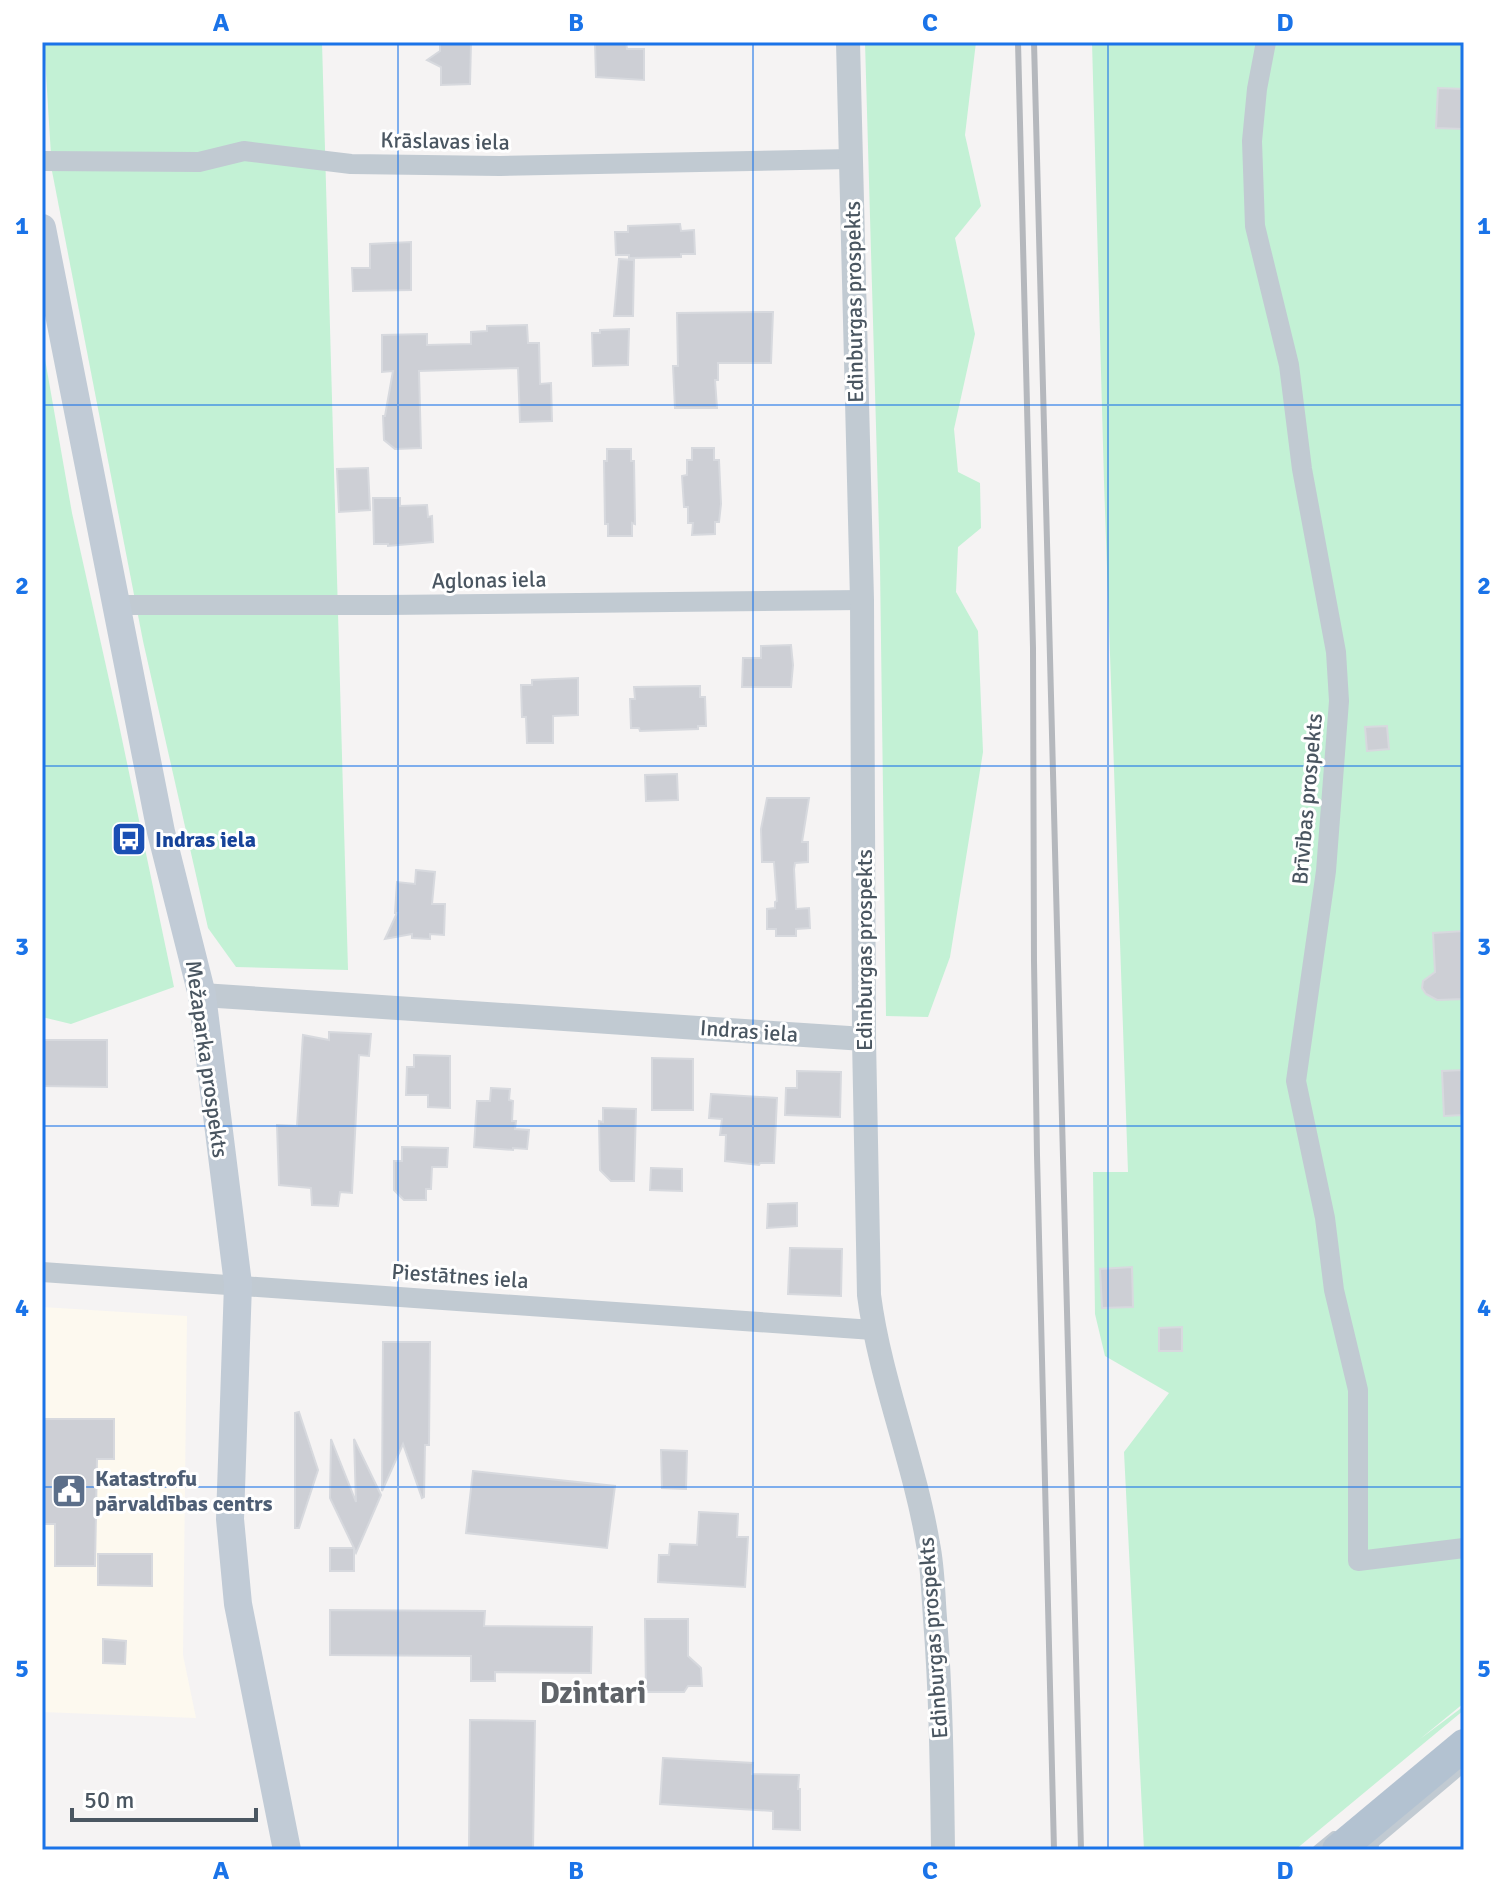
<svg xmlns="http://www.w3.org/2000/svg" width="1506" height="1892" font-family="Signika,sans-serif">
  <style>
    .commercial { fill: #fdf9ef }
    .green { fill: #c3f1d5 }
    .building { fill: #cdcfd5; stroke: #d7d9de; stroke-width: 2 }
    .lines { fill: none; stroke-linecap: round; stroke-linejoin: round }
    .service { stroke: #c1cad2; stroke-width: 10 }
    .minor { stroke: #c1cad2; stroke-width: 20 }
    .tertiary { stroke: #c1cad2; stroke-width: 24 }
    .secondary { stroke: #c1cbd6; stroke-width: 28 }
    .rail { stroke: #b5b8bd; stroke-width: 6 }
    .primary-bridge { stroke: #b3c2d1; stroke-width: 32 }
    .grid { fill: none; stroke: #1a73e8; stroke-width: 2; stroke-opacity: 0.55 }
    .labels { text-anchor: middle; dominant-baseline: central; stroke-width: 6; stroke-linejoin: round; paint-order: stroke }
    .street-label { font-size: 22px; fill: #4a5661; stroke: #fff }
    .transit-label { font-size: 22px; font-weight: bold; fill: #164399; stroke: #fff; text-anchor: start }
    .service-label { font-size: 22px; font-weight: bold; fill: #4e5e75; stroke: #fff; text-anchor: start }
    .district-label { font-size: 30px; font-weight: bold; fill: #5f6368; stroke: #fff }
    .neatline { fill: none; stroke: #1a73e8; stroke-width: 3 }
    .grid-label { font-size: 26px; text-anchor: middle; font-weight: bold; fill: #1a73e8 }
  </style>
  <rect width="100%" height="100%" fill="#f5f3f3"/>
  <!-- commercial -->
  <path class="commercial" d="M42 1307 187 1316 183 1655 196 1718 42 1712Z"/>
  <!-- green -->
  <g class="green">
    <path d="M44 42H322L348 970 236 967 208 928 143 641 52 171Z"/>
    <path d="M865 42H976L965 135 981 206 955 238 975 334 954 429 958 472 980 483 981 528 958 547 956 592 978 631 983 752 950 957 928 1017 886 1016 880 566Z"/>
    <path d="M1092 42H1464V1703L1420 1739 1464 1706V1710L1295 1850H1144L1124 1452 1169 1393 1105 1356 1095 1314 1093 1172H1128L1104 482Z"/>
    <path d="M42 342 72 513 118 720 174 987 71 1024 42 1017Z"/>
  </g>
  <!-- building -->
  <g class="building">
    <path d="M440 42H471L470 84 441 85V67L427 60 440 51Z"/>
    <path d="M595 42H626L627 49H644V80L596 77Z"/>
    <path d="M1438 88 1464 89 1463 129 1436 128Z"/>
    <path d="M680 224 681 231 694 230 695 254H681V257L629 258V255H616L615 232H628V226Z"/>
    <path d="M411 242V290L353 291 352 268H370V244Z"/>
    <path d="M619 259 634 260 633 316H614Z"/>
    <path d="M773 312 771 363H718V380H715L717 408H675L673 366H678L677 313Z"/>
    <path d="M527 325 528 343H539L540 384 551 383 552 421 520 422 518 368 419 371 421 448 395 449 384 440 383 416H385L393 371 382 372V335L427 334V345L471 344V332L487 331V326Z"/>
    <path d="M629 329 628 365 593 366 592 333H600V330Z"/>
    <path d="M692 448H714V460H719L721 504 719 522H715V534L692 535 693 523H688V507H684L682 476 687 475V460H692Z"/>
    <path d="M607 449H631V461H634L635 524 632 523V536H608V524H605L604 461H607Z"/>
    <path d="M368 468 370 510 339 512 337 469Z"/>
    <path d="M373 498H400V506L427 505 428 517 432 516 433 542 388 546V544H374Z"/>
    <path d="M791 645 793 665 791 687H742L743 658H761V646Z"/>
    <path d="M578 678V715L553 716V743H527L526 717H522L521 685H532V680Z"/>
    <path d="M700 686V697H705L706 726H698V729L640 731 639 728H631L630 699H635L634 687Z"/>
    <path d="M1387 726 1389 749 1367 751 1365 727Z"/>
    <path d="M677 774 678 800 646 801 645 775Z"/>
    <path d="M767 798H809L802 842H808V862L795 863 794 869 796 909 809 908 810 928 796 929V936H776V929H767V909L775 908V902L777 901 774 862H762L761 829Z"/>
    <path d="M416 870 435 872 432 904H445L444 935 430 934V939L412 938V934L385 939 397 913H395L397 882 415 884Z"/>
    <path d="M1464 931V999L1437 1000 1426 994 1422 988 1423 981 1435 972 1433 933Z"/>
    <path d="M329 1032 371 1034 369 1056 359 1055 352 1193 340 1192 338 1206 312 1205 311 1188 279 1185 277 1125 297 1126 303 1035 329 1040Z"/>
    <path d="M42 1040H107V1087L42 1086Z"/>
    <path d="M414 1055 450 1056V1108L428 1107V1095H406L407 1067H414Z"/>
    <path d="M652 1058 693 1059V1110H652Z"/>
    <path d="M1464 1070V1115L1444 1116 1442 1071Z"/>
    <path d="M797 1071 841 1072 840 1117 785 1115 786 1088H797Z"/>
    <path d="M491 1088 510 1089 509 1100 513 1101 512 1121H516L515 1129 529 1130 527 1149 513 1148V1150L474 1147 477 1101H490Z"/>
    <path d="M711 1094 777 1098 774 1163H760L759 1165 725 1161 726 1135H720L722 1119 709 1118Z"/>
    <path d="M603 1108 636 1109 634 1181H611L600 1170 599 1121 603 1122Z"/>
    <path d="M402 1147 448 1148 447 1167H432L431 1189H426V1200H404L394 1190V1161H402Z"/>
    <path d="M651 1168 682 1169V1191L650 1190Z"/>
    <path d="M797 1203V1226L767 1228 768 1204Z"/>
    <path d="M790 1248 842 1249 841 1296 788 1294Z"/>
    <path d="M1132 1267 1133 1307 1102 1308 1100 1269Z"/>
    <path d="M1182 1327V1351H1159V1328Z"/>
    <path d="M383 1342H430L429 1445H425L424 1497 422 1498 403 1444 382 1491Z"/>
    <path d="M299 1412 318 1470 299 1528H295V1413Z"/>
    <path d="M42 1419H114V1459H97L95 1566H55V1524H42Z"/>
    <path d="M331 1439 356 1502 354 1439 381 1495 356 1553 354 1549V1571H330V1548H354L330 1498Z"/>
    <path d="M661 1450 687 1451 686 1489 662 1488Z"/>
    <path d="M473 1471 615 1486 607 1548 466 1533Z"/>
    <path d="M699 1512 738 1514 737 1537H748L745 1587 658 1582 659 1555H669L670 1544 697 1545Z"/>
    <path d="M98 1554H152V1586L98 1585Z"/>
    <path d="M330 1610 485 1611 484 1626 592 1627 591 1673 495 1672V1681H471V1656L330 1655Z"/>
    <path d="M645 1619H688V1656L701 1668 702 1686H688L684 1692H646Z"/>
    <path d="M103 1639 126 1641 125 1664 103 1663Z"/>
    <path d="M470 1720 535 1721 533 1850H469Z"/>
    <path d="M663 1758 753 1763 752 1774 799 1775 798 1789H800V1830L773 1829V1811L660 1804Z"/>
  </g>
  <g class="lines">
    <!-- service -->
    <g class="service">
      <path d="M1367 1849 1464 1767"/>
      <path d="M1317 1850 1334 1836"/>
    </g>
    <!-- minor -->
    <g class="minor">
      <path d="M1266 42 1257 89 1252 141 1255 226 1289 365 1302 469 1336 652 1339 701 1326 871 1296 1081 1325 1218 1334 1290 1358 1390V1561L1464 1548"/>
      <path d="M42 161 199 162 244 151 351 164 500 166 851 159"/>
      <path d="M116 605H387L862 600"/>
      <path d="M42 1272 873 1330"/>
      <path d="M1369 1847V1850"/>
    </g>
    <!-- tertiary -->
    <g class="tertiary">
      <path d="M848 42 862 600 864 1039 869 1295C880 1380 914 1460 928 1544 933 1568 933 1593 935 1618 941 1695 942 1772 943 1850"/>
      <path d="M202 995 864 1039"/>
    </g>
    <!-- secondary -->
    <path class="secondary" d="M42 228 161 832 202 995 238 1284 230 1519 238 1604 287 1850"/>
    <!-- rail -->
    <g class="rail">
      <path d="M1018 42 1033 648 1034 961 1037 1155 1054 1850"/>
      <path d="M1034 42 1081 1850"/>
    </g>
    <!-- primary-bridge -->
    <path class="primary-bridge" d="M1338 1850 1464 1745"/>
  </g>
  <!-- grid -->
  <path class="grid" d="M398 42V1850M753 42V1850M1108 42V1850M42 405H1464M42 766H1464M42 1126H1464M42 1487H1464"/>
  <!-- icons -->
  <defs>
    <g id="bus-square" transform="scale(1.8)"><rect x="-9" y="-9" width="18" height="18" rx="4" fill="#1a4fb4" stroke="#fff"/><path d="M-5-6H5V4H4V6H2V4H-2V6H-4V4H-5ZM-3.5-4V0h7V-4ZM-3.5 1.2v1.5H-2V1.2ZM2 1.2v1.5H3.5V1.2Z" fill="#fff"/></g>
    <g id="civic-square" transform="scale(1.8)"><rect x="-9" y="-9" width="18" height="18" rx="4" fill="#5c6f8a" stroke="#fff"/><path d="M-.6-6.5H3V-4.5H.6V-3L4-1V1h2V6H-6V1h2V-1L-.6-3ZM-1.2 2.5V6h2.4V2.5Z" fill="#fff"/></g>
  </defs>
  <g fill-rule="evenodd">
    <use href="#bus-square" x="129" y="839"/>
    <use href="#civic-square" x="69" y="1491"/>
  </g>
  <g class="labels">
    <!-- street labels -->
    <g class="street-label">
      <text transform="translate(445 141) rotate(1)">Krāslavas iela</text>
      <text transform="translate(854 302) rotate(-91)">Edinburgas prospekts</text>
      <text transform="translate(489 580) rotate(-1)">Aglonas iela</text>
      <text transform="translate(1307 799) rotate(-85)">Brīvības prospekts</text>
      <text transform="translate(864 950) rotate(-90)">Edinburgas prospekts</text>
      <text transform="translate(749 1031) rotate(4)">Indras iela</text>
      <text transform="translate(207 1059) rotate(82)">Mežaparka prospekts</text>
      <text transform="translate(460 1276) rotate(4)">Piestātnes iela</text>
      <text transform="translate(933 1638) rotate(-94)">Edinburgas prospekts</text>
    </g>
    <!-- transit labels -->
    <g class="transit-label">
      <text x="155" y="839">Indras iela</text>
    </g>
    <!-- service labels -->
    <g class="service-label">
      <text x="95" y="1478">Katastrofu<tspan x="95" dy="25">pārvaldības centrs</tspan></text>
    </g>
    <!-- district labels -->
    <g class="district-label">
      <text x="593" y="1693">Dzintari</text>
    </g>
  </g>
  <!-- border -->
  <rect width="1506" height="1892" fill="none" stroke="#ffffff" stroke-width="88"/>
  <!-- scale -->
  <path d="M72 1808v12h184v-12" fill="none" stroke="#4a5661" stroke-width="4"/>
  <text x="84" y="1808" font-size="24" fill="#4a5661" stroke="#ffffff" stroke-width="6" paint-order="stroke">50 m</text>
  <rect x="44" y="44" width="1418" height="1804" class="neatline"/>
  <g class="grid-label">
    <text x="221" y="31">A</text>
    <text x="576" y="31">B</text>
    <text x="930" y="31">C</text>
    <text x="1285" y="31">D</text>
    <text x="22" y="234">1</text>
    <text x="1484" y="234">1</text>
    <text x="22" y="594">2</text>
    <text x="1484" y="594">2</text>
    <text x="22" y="955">3</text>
    <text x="1484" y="955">3</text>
    <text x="22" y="1316">4</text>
    <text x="1484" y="1316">4</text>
    <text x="22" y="1677">5</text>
    <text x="1484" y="1677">5</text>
    <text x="221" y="1879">A</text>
    <text x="576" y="1879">B</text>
    <text x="930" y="1879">C</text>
    <text x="1285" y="1879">D</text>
  </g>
</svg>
